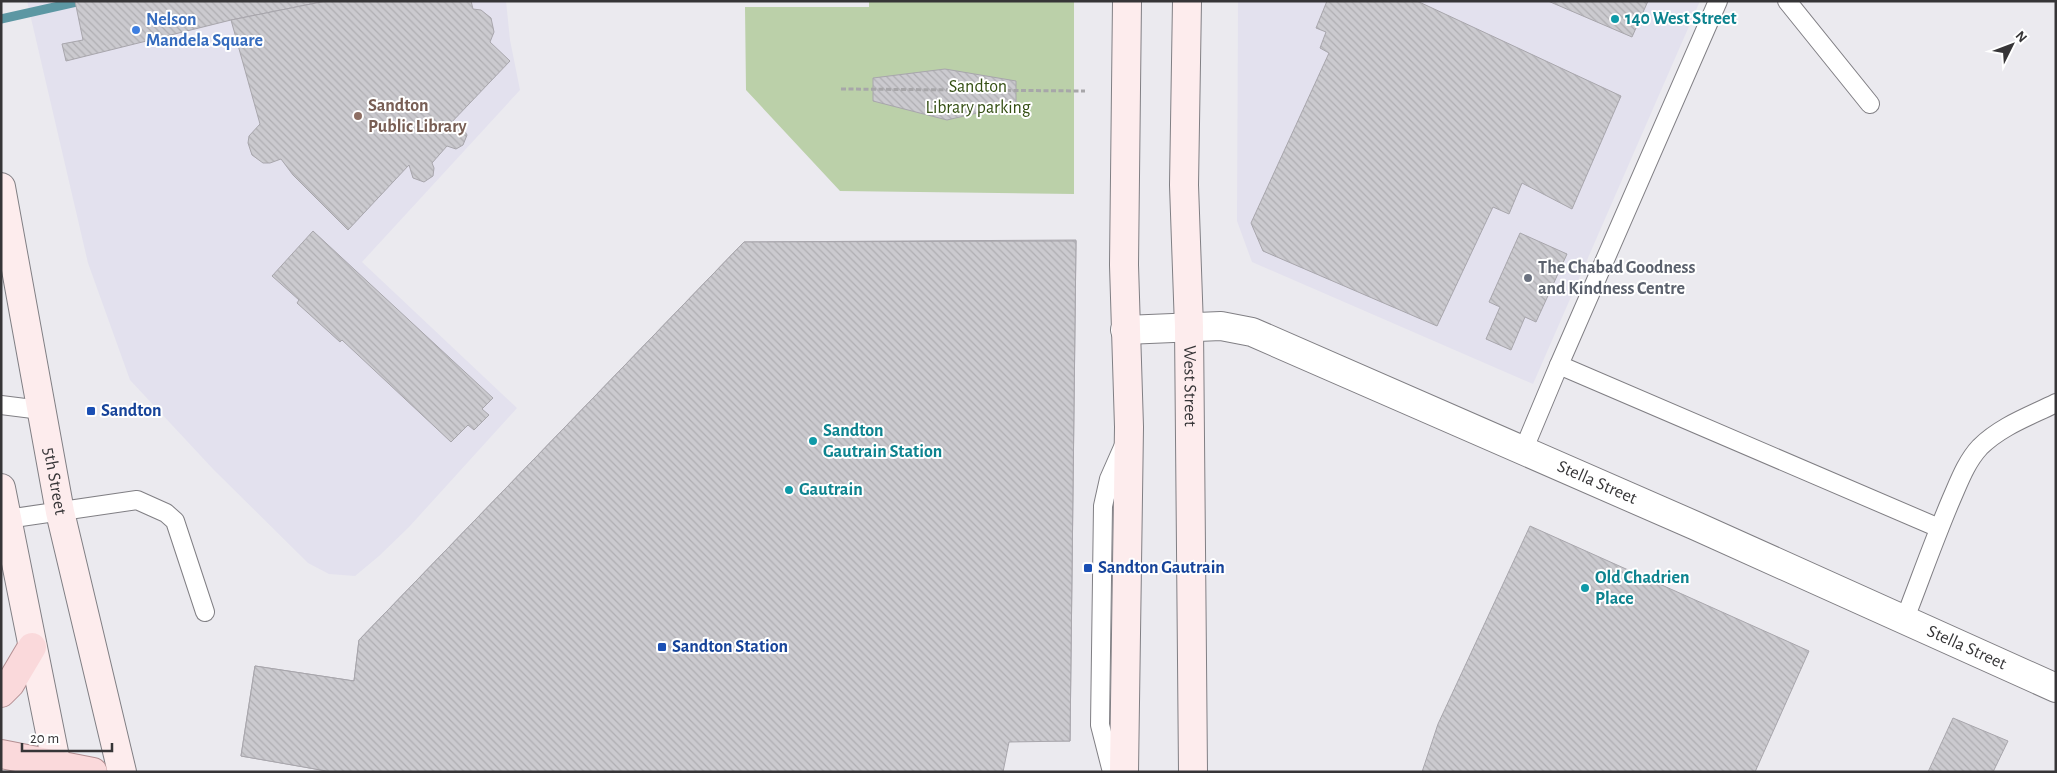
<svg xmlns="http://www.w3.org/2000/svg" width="2057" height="773" font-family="'Alegreya Sans',sans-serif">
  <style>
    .built { fill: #e3e1ee }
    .park { fill: #bbd0a9 }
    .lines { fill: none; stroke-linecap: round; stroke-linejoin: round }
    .stream { stroke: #5c97a3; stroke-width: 9 }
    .building { fill: url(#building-back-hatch); stroke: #a8a6ac }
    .lane-casing { stroke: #807f84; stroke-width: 20 }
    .street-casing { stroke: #807f84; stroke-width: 30 }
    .secondary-casing { stroke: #807f84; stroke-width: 30 }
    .primary-casing { stroke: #b38f92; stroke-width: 30 }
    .path { stroke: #a7a6a9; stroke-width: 3; stroke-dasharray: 5 2.5; stroke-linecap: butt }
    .lane { stroke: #fff; stroke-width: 18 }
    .street { stroke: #fff; stroke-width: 28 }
    .secondary { stroke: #fdeced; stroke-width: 28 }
    .primary { stroke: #fad9db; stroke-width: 28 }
    .culture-dot { fill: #0f9aa8; stroke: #fff; stroke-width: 2 }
    .shop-dot { fill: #3f7fe0; stroke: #fff; stroke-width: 2 }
    .education-dot { fill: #8d6e63; stroke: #fff; stroke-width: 2 }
    .worship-dot { fill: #6b7280; stroke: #fff; stroke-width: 2 }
    .transit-dot { fill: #1a4fb4; stroke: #fff; stroke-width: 2 }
    .labels { text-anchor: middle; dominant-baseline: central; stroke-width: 4; stroke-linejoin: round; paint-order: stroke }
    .culture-label { font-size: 18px; font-weight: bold; fill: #0d838f; stroke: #fff; text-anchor: start }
    .shop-label { font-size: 18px; font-weight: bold; fill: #366cbe; stroke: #fff; text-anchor: start }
    .park-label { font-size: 18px; fill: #344f13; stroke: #fff }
    .education-label { font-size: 18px; font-weight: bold; fill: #785e54; stroke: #fff; text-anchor: start }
    .worship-label { font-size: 18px; font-weight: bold; fill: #5b616d; stroke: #fff; text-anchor: start }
    .street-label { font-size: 18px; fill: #363537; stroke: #fff }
    .transit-label { font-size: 18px; font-weight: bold; fill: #164399; stroke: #fff; text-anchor: start }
  </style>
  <defs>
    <pattern id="building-back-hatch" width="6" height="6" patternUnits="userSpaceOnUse" patternTransform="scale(1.25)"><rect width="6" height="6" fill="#cbcacf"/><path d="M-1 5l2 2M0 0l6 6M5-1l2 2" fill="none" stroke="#afaeb2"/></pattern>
  </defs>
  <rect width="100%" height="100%" fill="#ebeaef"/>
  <!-- built -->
  <g class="built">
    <path d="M27 1H506L510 40 520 90 362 262 517 408 409 527 379 556 355 576 329 574 308 563 213 469 130 380 88 263Z"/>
    <path d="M1238 1H1700L1533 384 1252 262 1237 221Z"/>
  </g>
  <!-- park -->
  <path class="park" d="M869 1H1074V194L840 191 746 90 745 7H869Z"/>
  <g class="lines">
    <!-- stream -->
    <path class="stream" d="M1 19 81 1"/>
  </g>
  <!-- building -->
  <g class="building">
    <path d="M75 1H326L231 20 66 61 62 44 83 40Z"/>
    <path d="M326 1H471L473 9 481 10 491 18 494 32 490 42 510 61 448 126 456 125 463 128 467 135 463 145 456 149 447 146 432 163 434 168 433 176 424 182 413 178 409 165 348 230 293 175 281 159 270 163H263L252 155 248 143 249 136 260 124 231 20Z"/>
    <path d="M1327 1H1417L1621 96 1572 209 1522 183 1509 214 1493 207 1437 326 1263 251 1251 223 1329 53 1320 48 1326 32 1316 28Z"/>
    <path d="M1548 1H1648L1632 37Z"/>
    <path d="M945 69 1016 81V104L947 120 873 101V78Z"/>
    <path d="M313 231 493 398 482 409 489 415 474 430 468 425 451 442 342 340 340 342 297 303 299 300 272 276Z"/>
    <path d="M1520 233 1567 254 1536 322 1525 317 1511 350 1486 339 1500 307 1489 302Z"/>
    <path d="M1076 240 1070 741 1007 740 1002 772H333L241 756 255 666 354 681 359 640 744 242Z"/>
    <path d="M1076 241 1070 741 1009 742 1003 772H332L241 756 255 666 354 681 359 640 744 242Z"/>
    <path d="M1530 526 1809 651 1755 772H1422L1438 724Z"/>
    <path d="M1953 718 2008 741 1993 772H1928Z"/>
  </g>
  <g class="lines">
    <!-- lane casing -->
    <g class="lane-casing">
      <g id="lane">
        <path d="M1718 1 1559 365 1939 528"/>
        <path d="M1787 1 1870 104"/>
        <path d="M1 405 41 410"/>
        <path d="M1523 451 1559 365"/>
        <path d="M7 519 137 500 166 513 175 521 205 612"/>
        <path d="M1904 621C1920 580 1934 540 1951 500 1959 482 1966 462 1980 447 2001 426 2030 416 2056 403"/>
        <path d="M1112 772 1100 725 1103 506 1109 479 1124 445"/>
      </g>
    </g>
    <!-- street casing -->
    <g class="street-casing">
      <g id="street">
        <path id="s1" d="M1125 330 1221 326 1252 332 1696 526 2056 688"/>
      </g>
    </g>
    <!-- secondary casing -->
    <g class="secondary-casing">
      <g id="secondary">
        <path id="s2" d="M1187 1 1184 185 1189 327 1193 772"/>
        <path id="s3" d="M1 187 60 512 122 772"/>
        <path d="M1 488 58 772"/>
        <path d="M1124 772 1129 427 1124 265 1127 1"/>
      </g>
    </g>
    <!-- primary casing -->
    <g class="primary-casing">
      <g id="primary">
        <path d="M1 693 10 684 32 647"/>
        <path d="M1 754 93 772"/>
      </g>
    </g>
    <!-- path -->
    <path class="path" d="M841 89 1085 91"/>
    <!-- lane -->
    <use href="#lane" class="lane"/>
    <!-- street -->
    <use href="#street" class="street"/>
    <!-- secondary -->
    <use href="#secondary" class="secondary"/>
    <!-- primary -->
    <use href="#primary" class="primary"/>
  </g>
  <!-- markers -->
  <g class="culture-dot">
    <circle cx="1615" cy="19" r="5"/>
    <circle cx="813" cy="441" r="5"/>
    <circle cx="789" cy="490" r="5"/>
    <circle cx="1585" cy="588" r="5"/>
  </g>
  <circle class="shop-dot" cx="136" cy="30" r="5"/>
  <circle class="education-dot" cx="358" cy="116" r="5"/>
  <circle class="worship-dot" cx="1528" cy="278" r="5"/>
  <g class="transit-dot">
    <rect x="86" y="406" width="10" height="10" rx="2.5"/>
    <rect x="1083" y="563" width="10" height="10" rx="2.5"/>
    <rect x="657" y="642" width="10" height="10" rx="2.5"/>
  </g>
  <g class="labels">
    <!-- culture labels -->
    <g class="culture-label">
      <text x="1625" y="19">140 West Street</text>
      <text x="823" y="431">Sandton<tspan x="823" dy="21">Gautrain Station</tspan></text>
      <text x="799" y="490">Gautrain</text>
      <text x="1595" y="578">Old Chadrien<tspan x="1595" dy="21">Place</tspan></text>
    </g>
    <!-- shop labels -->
    <g class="shop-label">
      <text x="146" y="20">Nelson<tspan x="146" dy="21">Mandela Square</tspan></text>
    </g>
    <!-- park labels -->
    <g class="park-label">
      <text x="978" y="87">Sandton<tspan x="978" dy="21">Library parking</tspan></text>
    </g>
    <!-- education labels -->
    <g class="education-label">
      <text x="368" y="106">Sandton<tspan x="368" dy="21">Public Library</tspan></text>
    </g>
    <!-- worship labels -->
    <g class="worship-label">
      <text x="1538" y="268">The Chabad Goodness<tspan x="1538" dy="21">and Kindness Centre</tspan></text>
    </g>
    <!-- street labels -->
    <g class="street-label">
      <text stroke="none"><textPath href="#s2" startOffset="385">West Street</textPath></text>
      <text stroke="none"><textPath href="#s3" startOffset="299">5th Street</textPath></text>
      <text stroke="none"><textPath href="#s1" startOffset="504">Stella Street</textPath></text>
      <text stroke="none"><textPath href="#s1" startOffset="909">Stella Street</textPath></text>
    </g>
    <!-- transit labels -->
    <g class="transit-label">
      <text x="101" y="411">Sandton</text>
      <text x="1098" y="568">Sandton Gautrain</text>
      <text x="672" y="647">Sandton Station</text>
    </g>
  </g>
  <!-- border -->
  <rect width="2057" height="773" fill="none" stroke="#363537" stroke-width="5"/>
  <!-- north arrow -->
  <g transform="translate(2012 45) rotate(48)" stroke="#ffffff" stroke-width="4" paint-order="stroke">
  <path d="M0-4L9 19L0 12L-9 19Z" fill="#363537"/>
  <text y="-8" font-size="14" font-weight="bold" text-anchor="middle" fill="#363537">N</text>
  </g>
  <!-- scale -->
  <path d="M22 743v8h90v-8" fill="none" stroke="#363537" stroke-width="2.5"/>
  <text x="30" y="743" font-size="15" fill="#363537" stroke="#ffffff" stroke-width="4" paint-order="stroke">20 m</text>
</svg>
